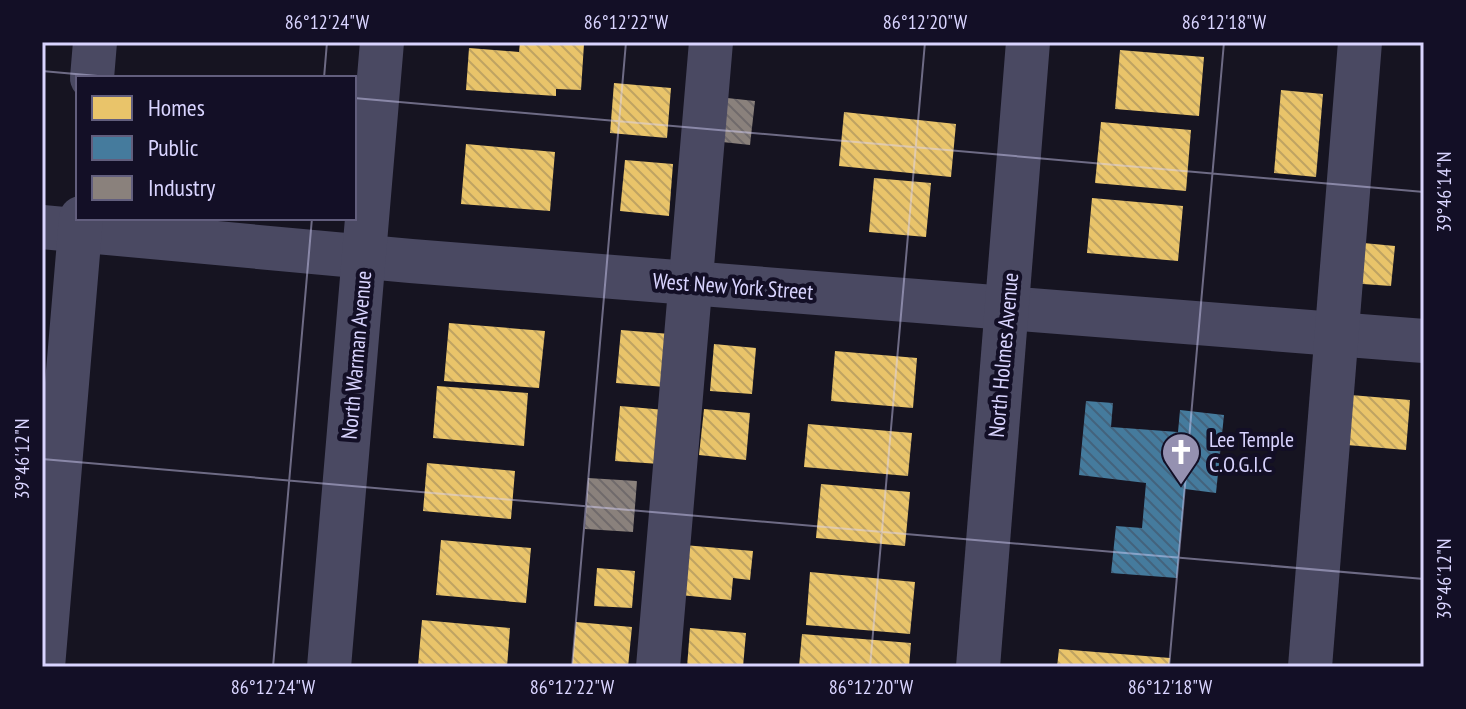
<svg xmlns="http://www.w3.org/2000/svg" width="1466" height="709" font-family="'PT Sans Narrow',sans-serif">
  <style>
    .homes { fill: url(#homes-back-hatch) }
    .public { fill: url(#public-back-hatch) }
    .industry { fill: url(#industry-back-hatch) }
    .lines { fill: none; stroke-linecap: round; stroke-linejoin: round }
    .minor { stroke: #4a4962; stroke-width: 44 }
    .ticks { fill: none; stroke: #d9d4ff; stroke-width: 2; stroke-opacity: 0.45 }
    .labels { text-anchor: middle; dominant-baseline: central; stroke-width: 8; stroke-linejoin: round; paint-order: stroke }
    .street-label { font-size: 22px; fill: #d9d4ff; stroke: #130f26 }
    .poi-label { font-size: 22px; fill: #d9d4ff; stroke: #130f26; text-anchor: start }
    .neatline { fill: none; stroke: #d9d4ff; stroke-width: 3 }
    .ticks-label { font-size: 20px; text-anchor: middle; fill: #d9d4ff }
  </style>
  <defs>
    <pattern id="homes-back-hatch" width="6" height="6" patternUnits="userSpaceOnUse" patternTransform="scale(2)"><rect width="6" height="6" fill="#e9c46a"/><path d="M-1 5l2 2M0 0l6 6M5-1l2 2" fill="none" stroke="#bfa362"/></pattern>
    <pattern id="public-back-hatch" width="6" height="6" patternUnits="userSpaceOnUse" patternTransform="scale(2)"><rect width="6" height="6" fill="#457b9d"/><path d="M-1 5l2 2M0 0l6 6M5-1l2 2" fill="none" stroke="#43637d"/></pattern>
    <pattern id="industry-back-hatch" width="6" height="6" patternUnits="userSpaceOnUse" patternTransform="scale(2)"><rect width="6" height="6" fill="#8a817c"/><path d="M-1 5l2 2M0 0l6 6M5-1l2 2" fill="none" stroke="#706a6b"/></pattern>
  </defs>
  <rect width="100%" height="100%" fill="#161421"/>
  <!-- homes -->
  <g class="homes">
    <path d="M520 42 584 44 581 90 556 89V96L466 90 469 48 519 52Z"/>
    <path d="M1120 50 1204 57 1199 116 1115 109Z"/>
    <path d="M614 83 671 88 667 138 610 133Z"/>
    <path d="M1281 90 1323 94 1316 177 1274 173Z"/>
    <path d="M844 112 956 124 951 177 839 166Z"/>
    <path d="M1101 122 1191 130 1186 191 1095 183Z"/>
    <path d="M466 144 555 152 550 211 461 204Z"/>
    <path d="M625 160 673 164 669 216 620 211Z"/>
    <path d="M874 178 931 183 926 237 869 232Z"/>
    <path d="M1092 198 1183 206 1178 261 1087 253Z"/>
    <path d="M1353 242 1395 246 1391 286 1349 283Z"/>
    <path d="M449 323 545 331 539 388 444 381Z"/>
    <path d="M621 330 670 334 665 387 616 383Z"/>
    <path d="M714 344 756 348 752 394 710 391Z"/>
    <path d="M835 351 917 358 913 408 831 401Z"/>
    <path d="M437 386 528 393 524 446 433 438Z"/>
    <path d="M1351 395 1410 400 1406 450 1347 445Z"/>
    <path d="M620 406 665 410 660 464 615 461Z"/>
    <path d="M704 409 750 413 746 460 699 455Z"/>
    <path d="M808 424 912 433 908 476 804 467Z"/>
    <path d="M427 463 515 471 511 519 423 511Z"/>
    <path d="M821 484 910 492 905 546 816 538Z"/>
    <path d="M441 540 531 548 526 603 436 595Z"/>
    <path d="M684 545 753 551 750 580 733 578 731 600 680 595Z"/>
    <path d="M597 568 635 571 632 608 594 606Z"/>
    <path d="M810 572 915 582 910 634 806 625Z"/>
    <path d="M422 620 510 628 507 667 418 666Z"/>
    <path d="M576 622 632 627 628 667H572Z"/>
    <path d="M690 628 746 633 743 667H687Z"/>
    <path d="M802 634 911 643 909 667H799Z"/>
    <path d="M1059 649 1170 658 1169 667H1057Z"/>
  </g>
  <!-- public -->
  <path class="public" d="M1086 401 1113 403 1111 427 1178 432 1180 410 1224 415 1216 493 1185 489 1177 578 1111 573 1116 526 1142 528 1146 483 1079 475Z"/>
  <!-- industry -->
  <g class="industry">
    <path d="M718 97 755 101 750 145 713 141Z"/>
    <path d="M588 478 637 481 633 532 585 529Z"/>
  </g>
  <g class="lines">
    <!-- minor -->
    <g class="minor">
      <path d="M92 78 95 42"/>
      <path d="M42 227 411 261 1424 341"/>
      <path d="M43 667 81 218"/>
      <path d="M329 667 382 42"/>
      <path d="M658 667 711 42"/>
      <path d="M978 667 1028 42"/>
      <path d="M1310 667 1360 42"/>
    </g>
  </g>
  <!-- ticks -->
  <path class="ticks" d="M42 71 120 78M324 78 327 42M354 98 1424 192M42 459 1424 579M273 667 312 218M572 667 626 42M870 667 925 42M1169 667 1224 42"/>
  <!-- icons -->
  <defs>
    <g id="church-pin" transform="scale(2)"><path d="M0 17L-7.5 6A9.5 9.5 0 1 1 7.5 6Z" fill="#9591b1" stroke="#130f26"/><path d="M-1.2-6h2.4v3.5h3.3v2.4h-3.3V6h-2.4V-.1h-3.3v-2.4h3.3Z" fill="#fff"/></g>
  </defs>
  <g fill-rule="evenodd">
    <use href="#church-pin" x="1181" y="452"/>
  </g>
  <g class="labels">
    <!-- street labels -->
    <g class="street-label">
      <text transform="translate(733 286) rotate(4)">West New York Street</text>
      <text transform="translate(356 355) rotate(-85)">North Warman Avenue</text>
      <text transform="translate(1003 355) rotate(-85)">North Holmes Avenue</text>
    </g>
    <!-- poi labels -->
    <g class="poi-label">
      <text x="1209" y="439">Lee Temple<tspan x="1209" dy="25">C.O.G.I.C</tspan></text>
    </g>
  </g>
  <!-- border -->
  <rect width="1466" height="709" fill="none" stroke="#130f26" stroke-width="88"/>
  <!-- legend -->
  <rect x="76" y="76" width="280" height="144" fill="#130f26" stroke="#625e7d" stroke-width="2"/>
  <rect x="92" y="96" width="40" height="24" fill="#e9c46a" stroke="#625e7d" stroke-width="2"/>
  <text x="148" y="116" font-size="24" fill="#d9d4ff">Homes</text>
  <rect x="92" y="136" width="40" height="24" fill="#457b9d" stroke="#625e7d" stroke-width="2"/>
  <text x="148" y="156" font-size="24" fill="#d9d4ff">Public</text>
  <rect x="92" y="176" width="40" height="24" fill="#8a817c" stroke="#625e7d" stroke-width="2"/>
  <text x="148" y="196" font-size="24" fill="#d9d4ff">Industry</text>
  <rect x="44" y="44" width="1378" height="621" class="neatline"/>
  <g class="ticks-label">
    <text x="327" y="29">86°12'24"W</text>
    <text x="626" y="29">86°12'22"W</text>
    <text x="925" y="29">86°12'20"W</text>
    <text x="1224" y="29">86°12'18"W</text>
    <text transform="translate(1444 192) rotate(-90)" y="7">39°46'14"N</text>
    <text transform="translate(22 459) rotate(-90)" y="7">39°46'12"N</text>
    <text transform="translate(1444 579) rotate(-90)" y="7">39°46'12"N</text>
    <text x="273" y="694">86°12'24"W</text>
    <text x="572" y="694">86°12'22"W</text>
    <text x="871" y="694">86°12'20"W</text>
    <text x="1170" y="694">86°12'18"W</text>
  </g>
</svg>
